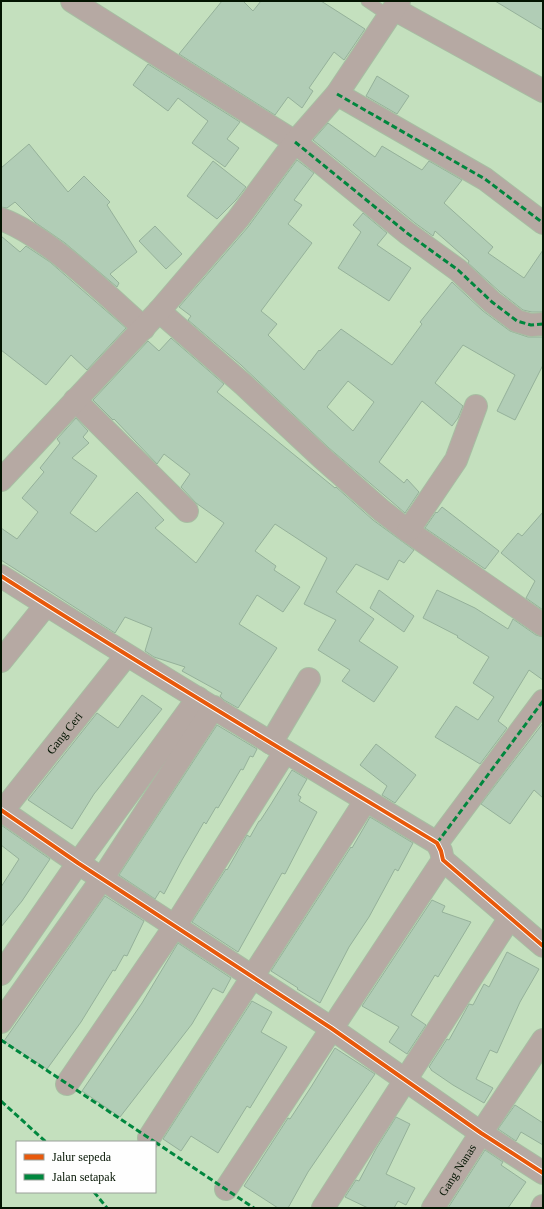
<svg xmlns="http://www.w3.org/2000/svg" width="544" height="1209" font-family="'Times New Roman',serif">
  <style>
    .building { fill: #b1cdb6; stroke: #95b19a; fill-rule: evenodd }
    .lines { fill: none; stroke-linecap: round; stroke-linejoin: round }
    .service-casing { stroke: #a7bda2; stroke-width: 13 }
    .minor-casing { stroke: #a7bda2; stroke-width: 24 }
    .service { stroke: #b6a9a3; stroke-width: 11 }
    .minor { stroke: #b6a9a3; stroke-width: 22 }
    .quiet { stroke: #00873e; stroke-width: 3; stroke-dasharray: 6 3; stroke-linecap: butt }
    .cycleway-casing { stroke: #fefefe; stroke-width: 6 }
    .cycleway { stroke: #e8590c; stroke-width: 4 }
    .labels { text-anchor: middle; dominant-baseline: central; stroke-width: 3.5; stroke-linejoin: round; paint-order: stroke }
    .street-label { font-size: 12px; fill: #031401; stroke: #fefefe }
  </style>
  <rect width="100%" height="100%" fill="#c4e0be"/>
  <!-- building -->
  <g class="building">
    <path d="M222 1H243L253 11 261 1H321L365 29 344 60 334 52 309 88 313 91 302 108 288 97 275 115 179 54Z"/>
    <path d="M495 1H543V30Z"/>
    <path d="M148 64 240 122 227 139 239 148 225 167 192 143 208 121 178 98 168 111 133 85Z"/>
    <path d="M377 76 409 96 397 114 366 96Z"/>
    <path d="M328 123 375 157 382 146 422 170 429 161 462 180 444 203 493 247 488 253 524 278 543 250V312H532L523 310 500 292 468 263 469 261 435 231 433 236 415 223 313 140Z"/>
    <path d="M29 144 68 192 84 176 110 202 107 205 137 252 110 274 119 283 117 287 65 243 36 223 15 202 7 208 1 207V168Z"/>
    <path d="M297 160 314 173 294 200 302 205 288 224 312 243 261 311 277 324 268 335 304 370 319 350 320 351 341 329 392 365 422 324 420 322 452 282 483 311 510 331 528 337H543V365L515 420 497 411 515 375 463 345 435 383 463 406 458 418 452 426 422 401 379 462 404 483 407 479 419 492 405 513 329 448 241 365 188 320 191 316 179 307 248 227ZM348 381 374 402 353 431 327 407Z"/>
    <path d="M213 161 246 187 236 200 217 219 187 196Z"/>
    <path d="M363 213 387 233 377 245 411 268 389 301 338 268 361 232 353 225Z"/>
    <path d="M155 226 182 254 166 269 139 241Z"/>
    <path d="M1 236 20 252 26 246 50 262 126 328 87 370 71 355 46 385 1 350Z"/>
    <path d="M171 338 224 384 217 392 335 488 336 487 373 520 414 550 404 563 399 560 388 580 356 564 336 592 374 619 359 641 398 667 374 702 342 681 350 670 318 650 336 620 304 604 327 558 275 524 255 551 276 566 274 570 300 587 283 612 257 595 239 624 277 648 238 708 224 700 220 696 222 693 182 671 185 667 154 657 145 651 152 628 125 617 115 633 1 560V528L17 539 38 512 22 498 44 472 40 468 60 443 57 439 76 418 88 431 83 437 89 443 72 458 97 476 70 513 96 532 137 492 164 520 155 528 196 563 224 523 196 503 181 487 190 474 164 454 157 464 114 419 113 420 93 400 148 341 159 351Z"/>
    <path d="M442 507 499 551 485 569 425 528 436 512 437 513Z"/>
    <path d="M543 512V610L526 598 535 581 501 553 518 533 522 536Z"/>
    <path d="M379 590 414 616 404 632 370 608Z"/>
    <path d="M437 590 475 608 508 629 513 619 536 635 543 637V680L529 670 498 721 507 728 480 764 435 737 456 706 478 720 494 697 473 683 489 657 457 637 458 636 423 618Z"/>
    <path d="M142 695 162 709 94 794 72 829 28 800 97 713 118 728Z"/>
    <path d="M543 723V798L534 790 510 824 481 804Z"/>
    <path d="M217 725 257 749 253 757 250 756 243 770 241 769 218 808 216 807 206 824 204 822 182 860 164 894 160 891 155 899 119 875Z"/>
    <path d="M376 744 416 775 395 803 382 795 387 786 360 765Z"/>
    <path d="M292 770 307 779 298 795 301 797 299 801 317 812 285 874 282 873 238 952 192 922 226 869 227 870 247 835 250 837 259 821H260L271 804Z"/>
    <path d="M370 817 413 843 398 871 395 869 369 917 349 947 320 1003 297 989 298 988 271 971 351 847 352 848Z"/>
    <path d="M1 825 50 859 22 901 1 927V887L19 859 1 845Z"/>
    <path d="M105 896 144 921 127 956 124 955 115 971 113 970 81 1022 47 1069 4 1041Z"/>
    <path d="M432 900 445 906 442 912 471 922 438 977 435 975 411 1015 426 1025 407 1054 389 1042 399 1027 362 1006Z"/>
    <path d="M178 943 231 978 223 993 213 988 192 1024 120 1117 82 1091 142 1003Z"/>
    <path d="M507 952 539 969 520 1002 497 1053 490 1050 476 1079 493 1088 484 1103 453 1085 431 1070V1069L429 1067 447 1039 449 1040 469 1004 473 1005 484 984 489 987Z"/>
    <path d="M252 1001 272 1012 261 1032 287 1047 250 1108 247 1106 218 1153 191 1136 181 1151 163 1139Z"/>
    <path d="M335 1048 375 1074 308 1172 288 1208H278L244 1186 288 1118 290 1119 311 1087Z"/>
    <path d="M515 1105 543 1123V1145L521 1132 516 1141 498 1129Z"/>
    <path d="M396 1117 410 1124 386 1174 415 1188 406 1205 398 1201 394 1208H368L345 1197 356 1180 359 1181 376 1149Z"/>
    <path d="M485 1150 503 1162 501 1165 526 1182 508 1208H448Z"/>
  </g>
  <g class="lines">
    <!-- service casing -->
    <g class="service-casing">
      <path id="service" d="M367 1 389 16"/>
    </g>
    <!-- minor casing -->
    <g class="minor-casing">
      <g id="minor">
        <path d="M72 1 295 142 407 233 458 270 492 302 517 321 531 325 543 324"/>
        <path d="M394 9 543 91"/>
        <path d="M337 94 485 179 543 223"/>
        <path d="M1 219C49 237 105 294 144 328"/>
        <path d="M159 311 244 385 321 457 381 510 408 531 543 625"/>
        <path d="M75 400 187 511"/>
        <path d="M1 480 159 311 238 219 295 142 337 94 399 1"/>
        <path d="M408 531 456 460 476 406"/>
        <path d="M1 576C145 668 291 755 437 843L441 851 443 860 543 946"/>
        <path d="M1 661 46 605"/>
        <path d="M271 743 309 679"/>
        <path d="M1 810 78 863 331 1028 481 1133 543 1173"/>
        <path id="s1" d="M1 813 126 656"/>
        <path d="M437 843 543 701"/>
        <path d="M1 974 78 863 198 698"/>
        <path d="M1 1022 102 879 214 707"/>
        <path d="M67 1084 175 926 285 752"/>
        <path d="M149 1138 366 800"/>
        <path d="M226 1189 443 860"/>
        <path d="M323 1208 509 919"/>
        <path id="s2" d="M433 1208 481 1133 543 1040"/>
        <path d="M542 1208 543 1206"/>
      </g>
    </g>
    <!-- service -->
    <use href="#service" class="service"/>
    <!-- minor -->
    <use href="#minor" class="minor"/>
    <!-- quiet -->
    <g class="quiet">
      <path d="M337 94 485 179 543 223"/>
      <path d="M295 142 407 233 458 270 492 302 517 321 531 325 543 324"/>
      <path d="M437 843 543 701"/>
      <path d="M1 1040 155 1142"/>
      <path d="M1 1101 46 1142"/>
      <path d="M155 1142 254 1208"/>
      <path d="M94 1192 107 1208"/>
    </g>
    <!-- cycleway casing -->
    <g class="cycleway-casing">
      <g id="cycleway">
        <path d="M1 576C145 668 291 755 437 843L441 851 443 860 543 946"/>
        <path d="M1 810 78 863 331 1028 481 1133 543 1173"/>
      </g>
    </g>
    <!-- cycleway -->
    <use href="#cycleway" class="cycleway"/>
  </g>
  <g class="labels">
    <!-- street labels -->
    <g class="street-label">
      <text stroke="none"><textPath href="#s1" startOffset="102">Gang Ceri</textPath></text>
      <text stroke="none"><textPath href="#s2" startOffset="45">Gang Nanas</textPath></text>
    </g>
  </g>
  <!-- border -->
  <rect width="544" height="1209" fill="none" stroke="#031401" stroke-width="4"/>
  <!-- legend -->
  <rect x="16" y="1141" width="140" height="52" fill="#fefefe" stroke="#9aa099"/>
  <rect x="24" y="1154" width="20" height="6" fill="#e8590c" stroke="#9aa099"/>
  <text x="52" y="1161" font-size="12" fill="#031401">Jalur sepeda</text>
  <rect x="24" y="1174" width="20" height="6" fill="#00873e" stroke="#9aa099"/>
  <text x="52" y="1181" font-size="12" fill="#031401">Jalan setapak</text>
</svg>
